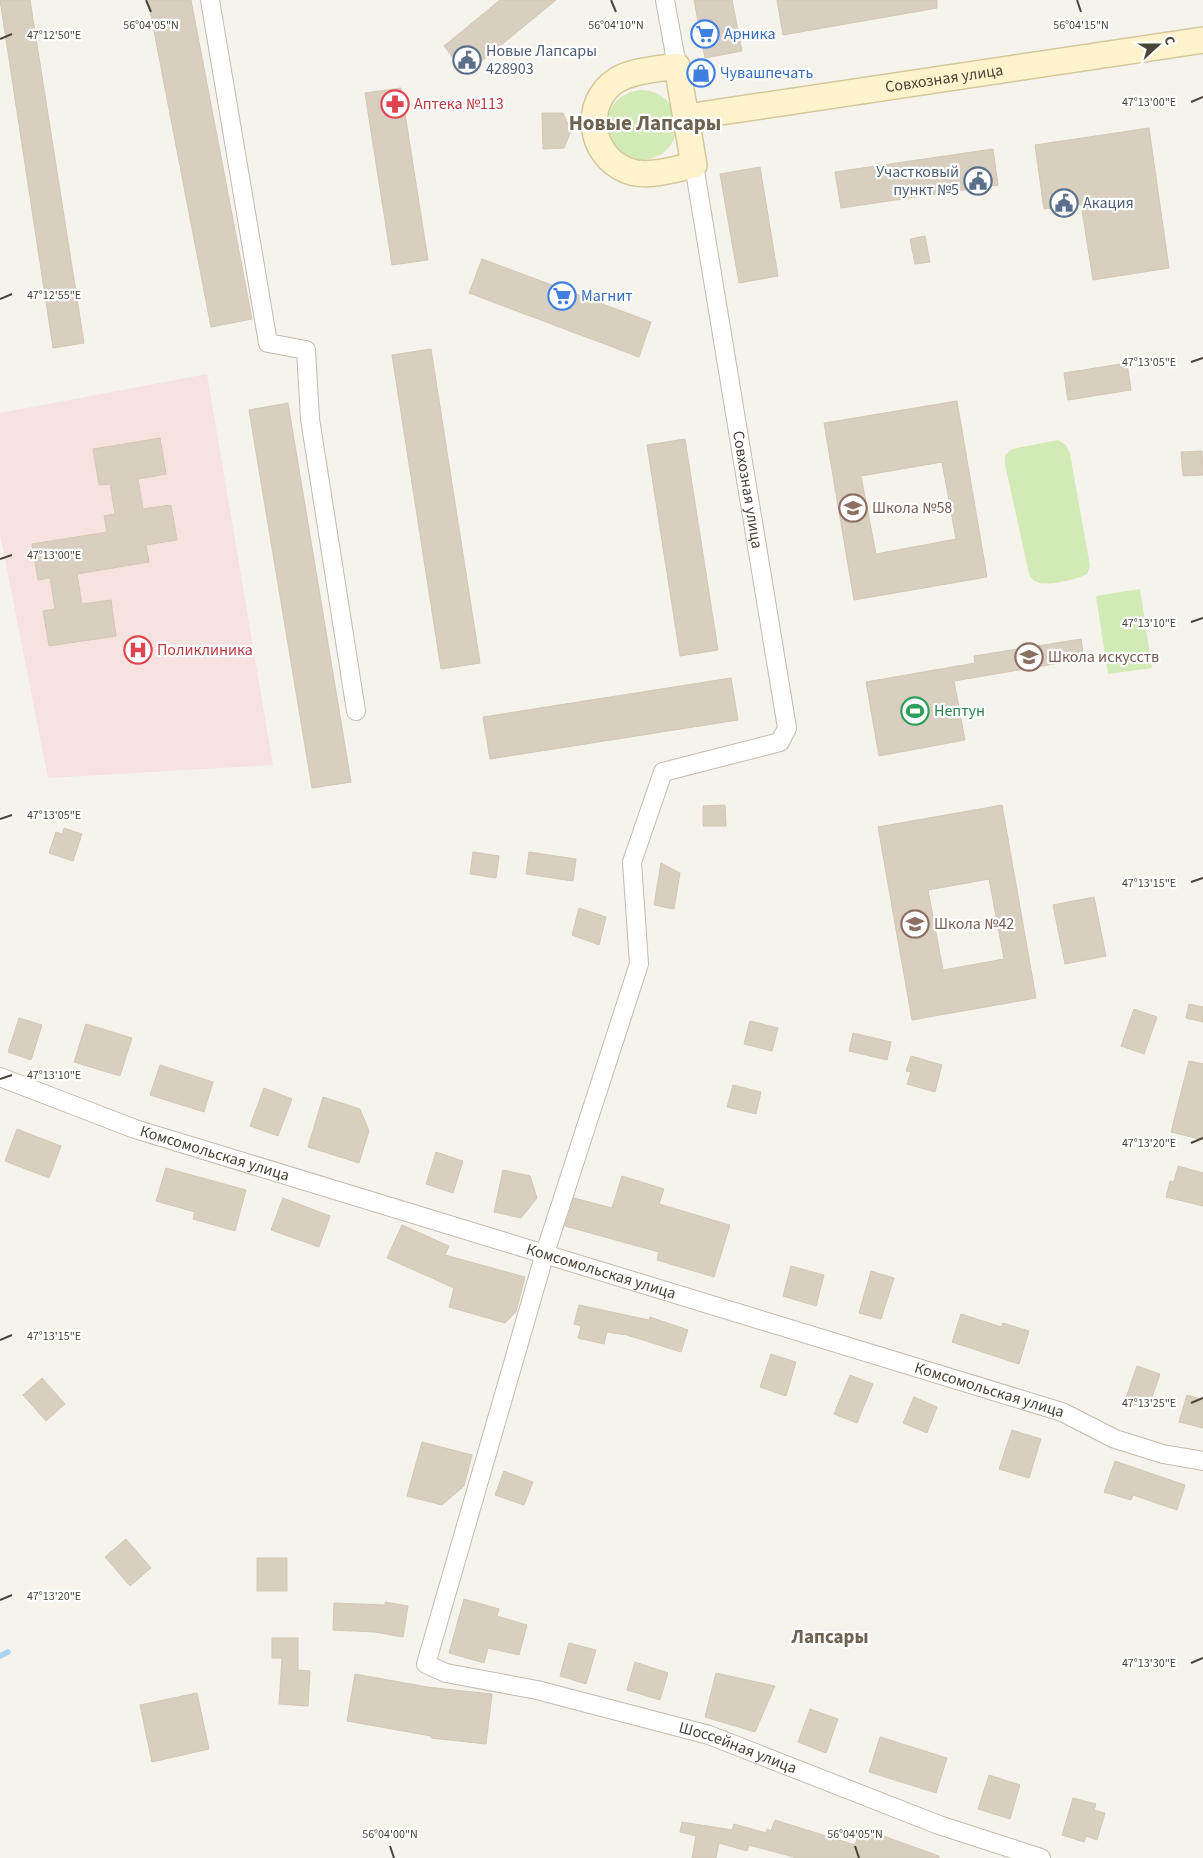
<svg xmlns="http://www.w3.org/2000/svg" width="1203" height="1858" font-family="'Source Sans 3',sans-serif">
  <style>
    .medical { fill: #f6e3e0 }
    .green { fill: #d2eab5 }
    .lines { fill: none; stroke-linecap: round; stroke-linejoin: round }
    .stream { stroke: #a9d4f2; stroke-width: 5.5 }
    .building { fill: #d8cfc1; stroke: #d3c7b4; fill-rule: evenodd }
    .street-casing { stroke: #c2bbae; stroke-width: 20 }
    .secondary-casing { stroke: #d6c79b; stroke-width: 28 }
    .street { stroke: #fff; stroke-width: 18 }
    .secondary { stroke: #fff3cd; stroke-width: 25 }
    .ticks { fill: none; stroke: #4b4439; stroke-width: 2 }
    .labels { text-anchor: middle; dominant-baseline: central; stroke-width: 4.5; stroke-linejoin: round; paint-order: stroke }
    .shop-label { font-size: 16px; fill: #366cbe; stroke: #fff; text-anchor: start }
    .service-label { font-size: 16px; fill: #4e5e75; stroke: #fff; text-anchor: start }
    .street-label { font-size: 16px; fill: #4b4439; stroke: #fff }
    .health-label { font-size: 16px; fill: #be3a42; stroke: #fff; text-anchor: start }
    .education-label { font-size: 16px; fill: #785e54; stroke: #fff; text-anchor: start }
    .leisure-label { font-size: 16px; fill: #27864d; stroke: #fff; text-anchor: start }
    .quarter-label { font-size: 19px; font-weight: bold; fill: #6e6250; stroke: #fff }
    .district-label { font-size: 21px; font-weight: bold; fill: #6e6250; stroke: #fff }
    .ticks-label { font-size: 12px; text-anchor: middle; fill: #4b4439; stroke: #fff; stroke-width: 4.5; stroke-linejoin: round; paint-order: stroke }
  </style>
  <rect width="100%" height="100%" fill="#f6f3ec"/>
  <!-- medical -->
  <path class="medical" d="M207 374 273 765 48 778 0 534V413Z"/>
  <!-- green -->
  <g class="green">
    <circle cx="642" cy="125" r="35"/>
    <path d="M1058 440 1066 445 1070 454 1090 566 1087 574C1078 579 1046 587 1037 582 1033 581 1031 577 1029 574L1005 464V455L1012 449Z"/>
    <path d="M1140 589 1152 668 1108 674 1096 596Z"/>
  </g>
  <g class="lines">
    <!-- stream -->
    <path class="stream" d="M0 1656 8 1652"/>
  </g>
  <!-- building -->
  <g class="building">
    <path d="M0 0H30L84 343 53 348Z"/>
    <path d="M148 0H191L252 319 211 327Z"/>
    <path d="M500 0H556L466 74 444 46Z"/>
    <path d="M694 0H732L742 51 705 58Z"/>
    <path d="M777 0H937V8L783 35Z"/>
    <path d="M401 88 428 260 392 265 365 93Z"/>
    <path d="M542 113H563L571 131 564 148 543 149Z"/>
    <path d="M1149 128 1169 268 1093 280 1081 204 1044 209 1035 145Z"/>
    <path d="M993 149 998 185 841 208 835 172Z"/>
    <path d="M760 167 778 276 739 283 720 174Z"/>
    <path d="M925 236 930 262 915 264 910 239Z"/>
    <path d="M482 259 651 322 639 357 469 293Z"/>
    <path d="M431 349 480 663 441 669 392 355Z"/>
    <path d="M1127 363 1131 390 1068 400 1064 373Z"/>
    <path d="M957 401 987 577 854 600 824 423ZM942 462 956 539 876 554 861 476Z"/>
    <path d="M288 403 351 782 312 788 249 410Z"/>
    <path d="M160 438 166 474 138 479 143 509 171 505 177 540 146 545 149 562 77 574 82 604 111 600 116 636 49 646 43 611 55 609 50 578 38 580 32 544 107 532 104 516 115 514 110 484 99 485 93 449Z"/>
    <path d="M685 439 718 650 680 656 647 445Z"/>
    <path d="M1202 451 1203 475 1183 476 1181 452Z"/>
    <path d="M1081 639 1084 659 954 681 965 740 879 756 866 682 975 663 974 656Z"/>
    <path d="M731 678 738 720 490 759 483 717Z"/>
    <path d="M725 805 726 826H703V806Z"/>
    <path d="M1002 805 1036 998 912 1020 878 827ZM989 879 1004 959 943 970 928 890Z"/>
    <path d="M64 828 82 834 73 861 49 853 56 832 62 834Z"/>
    <path d="M473 852 499 856 496 878 470 874Z"/>
    <path d="M529 852 576 859 573 881 526 874Z"/>
    <path d="M661 863 680 873 674 909 654 905Z"/>
    <path d="M1094 897 1106 956 1065 964 1053 905Z"/>
    <path d="M579 908 606 917 599 945 572 935Z"/>
    <path d="M1189 1004 1203 1007V1022L1186 1018Z"/>
    <path d="M1134 1009 1157 1017 1144 1054 1121 1046Z"/>
    <path d="M19 1018 42 1025 31 1060 8 1052Z"/>
    <path d="M750 1021 778 1028 772 1051 744 1044Z"/>
    <path d="M86 1024 132 1038 120 1076 74 1062Z"/>
    <path d="M853 1033 891 1042 887 1060 849 1051Z"/>
    <path d="M911 1056 942 1065 935 1092 907 1084 911 1072 906 1071Z"/>
    <path d="M1189 1061 1203 1064V1140L1171 1132Z"/>
    <path d="M160 1065 213 1082 204 1112 150 1095Z"/>
    <path d="M733 1085 761 1092 756 1114 727 1107Z"/>
    <path d="M264 1088 292 1099 278 1136 250 1126Z"/>
    <path d="M323 1097 360 1109 369 1131 359 1163 308 1147Z"/>
    <path d="M17 1129 61 1146 49 1178 5 1161Z"/>
    <path d="M436 1152 463 1161 453 1193 426 1184Z"/>
    <path d="M1178 1166 1203 1173V1206L1166 1197 1170 1181 1174 1182Z"/>
    <path d="M166 1168 246 1190 235 1231 193 1219 195 1212 156 1201Z"/>
    <path d="M503 1170 530 1176 537 1198 521 1218 494 1212Z"/>
    <path d="M622 1176 664 1189 659 1204 730 1225 714 1277 657 1260 659 1252 565 1226 574 1198 612 1208Z"/>
    <path d="M283 1198 330 1216 319 1247 271 1230Z"/>
    <path d="M402 1225 449 1246 445 1255 525 1277 516 1312 505 1323 449 1307 454 1288 387 1258Z"/>
    <path d="M791 1266 824 1275 816 1306 783 1296Z"/>
    <path d="M871 1271 894 1278 881 1319 859 1313Z"/>
    <path d="M579 1305 649 1320 650 1317 688 1330 681 1352 627 1335 607 1332 604 1344 578 1338 581 1326 574 1324Z"/>
    <path d="M961 1314 1002 1327 1003 1323 1029 1331 1019 1364 952 1342Z"/>
    <path d="M771 1354 796 1362 786 1396 760 1387Z"/>
    <path d="M1137 1366 1160 1374 1148 1409 1125 1401Z"/>
    <path d="M850 1375 873 1384 857 1423 834 1414Z"/>
    <path d="M42 1378 65 1404 46 1421 23 1395Z"/>
    <path d="M1187 1395 1203 1400V1428L1179 1422Z"/>
    <path d="M914 1397 937 1407 927 1433 903 1423Z"/>
    <path d="M1012 1430 1041 1439 1029 1478 999 1469Z"/>
    <path d="M422 1442 472 1455 464 1486 442 1505 407 1496Z"/>
    <path d="M1115 1461 1185 1485 1177 1510 1133 1495 1131 1500 1104 1492Z"/>
    <path d="M504 1471 533 1482 524 1505 495 1495Z"/>
    <path d="M126 1539 151 1568 130 1586 105 1557Z"/>
    <rect x="257" y="1558" width="30" height="33"/>
    <path d="M464 1599 499 1609 497 1616 527 1625 519 1655 488 1648 484 1663 449 1653Z"/>
    <path d="M385 1602 408 1606 403 1637 375 1632 333 1630 334 1603 385 1605Z"/>
    <path d="M272 1638H298V1670L310 1671 308 1706 279 1704 282 1658H272Z"/>
    <path d="M569 1643 596 1650 586 1684 560 1676Z"/>
    <path d="M635 1662 668 1673 660 1700 627 1690Z"/>
    <path d="M716 1673 775 1686 755 1732 705 1717Z"/>
    <path d="M355 1674 427 1687 492 1694 486 1744 431 1738V1736L347 1721Z"/>
    <path d="M197 1693 209 1749 152 1762 140 1705Z"/>
    <path d="M810 1709 838 1719 826 1753 798 1742Z"/>
    <path d="M880 1737 947 1758 936 1793 869 1772Z"/>
    <path d="M989 1775 1020 1785 1010 1819 978 1809Z"/>
    <path d="M1073 1798 1096 1804 1094 1810 1105 1813 1097 1840 1086 1836 1084 1842 1062 1835Z"/>
    <path d="M775 1820 855 1845 861 1828 939 1856V1858H797L749 1845 747 1851 719 1843 716 1858H692L696 1836 680 1832 682 1822 732 1830 734 1824 766 1833 767 1829 771 1831Z"/>
  </g>
  <g class="lines">
    <!-- street casing -->
    <g class="street-casing">
      <g id="street">
        <path d="M210 0 268 343 306 350 310 419 356 711"/>
        <path d="M665 0 677 66"/>
        <path id="s1" d="M694 165 787 728 780 742 663 772 632 862 639 964 545 1253 426 1664 446 1673 537 1690 709 1735 939 1825 1041 1858"/>
        <path id="s2" d="M0 1077 135 1129 1062 1412 1115 1439 1163 1454 1203 1461"/>
      </g>
    </g>
    <!-- secondary casing -->
    <g class="secondary-casing">
      <g id="secondary">
        <path d="M677 66 694 165C674 169 646 179 626 170 589 155 582 102 617 80 634 70 659 69 677 66Z"/>
        <path id="s3" d="M687 117 1203 40"/>
      </g>
    </g>
    <!-- street -->
    <use href="#street" class="street"/>
    <!-- secondary -->
    <use href="#secondary" class="secondary"/>
  </g>
  <!-- ticks -->
  <path class="ticks" d="M146 0 151 12M611 0 616 12M1077 0 1081 12M0 39 12 34M1191 102 1203 97M0 299 12 294M1191 362 1203 358M0 559 12 555M1191 622 1203 618M0 819 12 815M1191 882 1203 878M0 1079 12 1075M1191 1143 1203 1138M0 1340 12 1335M1191 1403 1203 1398M0 1600 12 1595M1191 1663 1203 1658M390 1846 394 1858M855 1846 859 1858"/>
  <!-- icons -->
  <defs>
    <g id="supermarket-ring" transform="scale(1.4375)"><circle r="9.5" fill="#fff" stroke="#3f7fe0" stroke-width="1.5"/><path d="M-6-5.5h2.5l.6 2H6L4.5 2H-2.5L-4.4-4H-6ZM-1.5 3.2a1.3 1.3 0 1 0 .1 0ZM3 3.2a1.3 1.3 0 1 0 .1 0Z" fill="#3f7fe0"/></g>
    <g id="civic-ring" transform="scale(1.4375)"><circle r="9.5" fill="#fff" stroke="#5c6f8a" stroke-width="1.5"/><path d="M-.6-6.5H3V-4.5H.6V-3L4-1V1h2V6H-6V1h2V-1L-.6-3ZM-1.2 2.5V6h2.4V2.5Z" fill="#5c6f8a"/></g>
    <g id="shop-ring" transform="scale(1.4375)"><circle r="9.5" fill="#fff" stroke="#3f7fe0" stroke-width="1.5"/><path d="M-5-2.5h2.3a2.7 3.5 0 0 1 5.4 0H5L5.5 6h-11ZM-1.5-2.5h3a1.5 2.3 0 0 0-3 0Z" fill="#3f7fe0"/></g>
    <g id="pharmacy-ring" transform="scale(1.4375)"><circle r="9.5" fill="#fff" stroke="#e0444e" stroke-width="1.5"/><path d="M-2-6h4v4h4v4h-4v4h-4v-4h-4v-4h4Z" fill="#e0444e"/></g>
    <g id="school-ring" transform="scale(1.4375)"><circle r="9.5" fill="#fff" stroke="#8d6e63" stroke-width="1.5"/><path d="M0-5L7-2L0 1L-7-2ZM-4 1L0 2.5L4 1V4Q0 6-4 4Z" fill="#8d6e63"/></g>
    <g id="hospital-ring" transform="scale(1.4375)"><circle r="9.5" fill="#fff" stroke="#e0444e" stroke-width="1.5"/><path d="M-5-5h3v3.5h4V-5h3V5h-3V1.5h-4V5h-3Z" fill="#e0444e"/></g>
    <g id="stadium-ring" transform="scale(1.4375)"><circle r="9.5" fill="#fff" stroke="#2e9e5b" stroke-width="1.5"/><path d="M0-5a6.5 5 0 1 0 0 10a6.5 5 0 1 0 0-10ZM-3.5-1.8h7v3.6h-7Z" fill="#2e9e5b"/></g>
  </defs>
  <g fill-rule="evenodd">
    <use href="#supermarket-ring" x="705" y="34"/>
    <use href="#civic-ring" x="467" y="60"/>
    <use href="#shop-ring" x="701" y="73"/>
    <use href="#pharmacy-ring" x="395" y="104"/>
    <use href="#civic-ring" x="978" y="181"/>
    <use href="#civic-ring" x="1064" y="203"/>
    <use href="#supermarket-ring" x="562" y="296"/>
    <use href="#school-ring" x="853" y="508"/>
    <use href="#hospital-ring" x="138" y="650"/>
    <use href="#school-ring" x="1029" y="657"/>
    <use href="#stadium-ring" x="915" y="711"/>
    <use href="#school-ring" x="915" y="924"/>
  </g>
  <g class="labels">
    <!-- shop labels -->
    <g class="shop-label">
      <text x="724" y="34">Арника</text>
      <text x="720" y="73">Чувашпечать</text>
      <text x="581" y="296">Магнит</text>
    </g>
    <!-- service labels -->
    <g class="service-label">
      <text x="486" y="51">Новые Лапсары<tspan x="486" dy="18">428903</tspan></text>
      <text x="959" y="172" text-anchor="end">Участковый<tspan x="959" dy="18">пункт №5</tspan></text>
      <text x="1083" y="203">Акация</text>
    </g>
    <!-- street labels -->
    <g class="street-label">
      <text stroke="none"><textPath href="#s3" startOffset="260">Совхозная улица</textPath></text>
      <text stroke="none"><textPath href="#s1" startOffset="329">Совхозная улица</textPath></text>
      <text stroke="none"><textPath href="#s2" startOffset="228">Комсомольская улица</textPath></text>
      <text stroke="none"><textPath href="#s2" startOffset="632">Комсомольская улица</textPath></text>
      <text stroke="none"><textPath href="#s2" startOffset="1038">Комсомольская улица</textPath></text>
      <text stroke="none"><textPath href="#s1" startOffset="1960">Шоссейная улица</textPath></text>
    </g>
    <!-- health labels -->
    <g class="health-label">
      <text x="414" y="104">Аптека №113</text>
      <text x="157" y="650">Поликлиника</text>
    </g>
    <!-- education labels -->
    <g class="education-label">
      <text x="872" y="508">Школа №58</text>
      <text x="1048" y="657">Школа искусств</text>
      <text x="934" y="924">Школа №42</text>
    </g>
    <!-- leisure labels -->
    <g class="leisure-label">
      <text x="934" y="711">Нептун</text>
    </g>
    <!-- quarter labels -->
    <g class="quarter-label">
      <text x="830" y="1637">Лапсары</text>
    </g>
    <!-- district labels -->
    <g class="district-label">
      <text x="645" y="123">Новые Лапсары</text>
    </g>
  </g>
  <g class="ticks-label">
    <text x="616" y="29">56°04'10"N</text>
    <text x="151" y="29">56°04'05"N</text>
    <text x="1081" y="29">56°04'15"N</text>
    <text x="54" y="39">47°12'50"E</text>
    <text x="1149" y="106">47°13'00"E</text>
    <text x="54" y="299">47°12'55"E</text>
    <text x="1149" y="366">47°13'05"E</text>
    <text x="54" y="559">47°13'00"E</text>
    <text x="1149" y="627">47°13'10"E</text>
    <text x="54" y="819">47°13'05"E</text>
    <text x="1149" y="887">47°13'15"E</text>
    <text x="54" y="1079">47°13'10"E</text>
    <text x="1149" y="1147">47°13'20"E</text>
    <text x="54" y="1340">47°13'15"E</text>
    <text x="1149" y="1407">47°13'25"E</text>
    <text x="54" y="1600">47°13'20"E</text>
    <text x="1149" y="1667">47°13'30"E</text>
    <text x="390" y="1838">56°04'00"N</text>
    <text x="855" y="1838">56°04'05"N</text>
  </g>
  <!-- north arrow -->
  <g transform="translate(1158 45) rotate(69)" stroke="#ffffff" stroke-width="4" paint-order="stroke">
  <path d="M0-4L9 19L0 12L-9 19Z" fill="#4b4439"/>
  <text y="-8" font-size="14" font-weight="bold" text-anchor="middle" fill="#4b4439">С</text>
  </g>
</svg>
